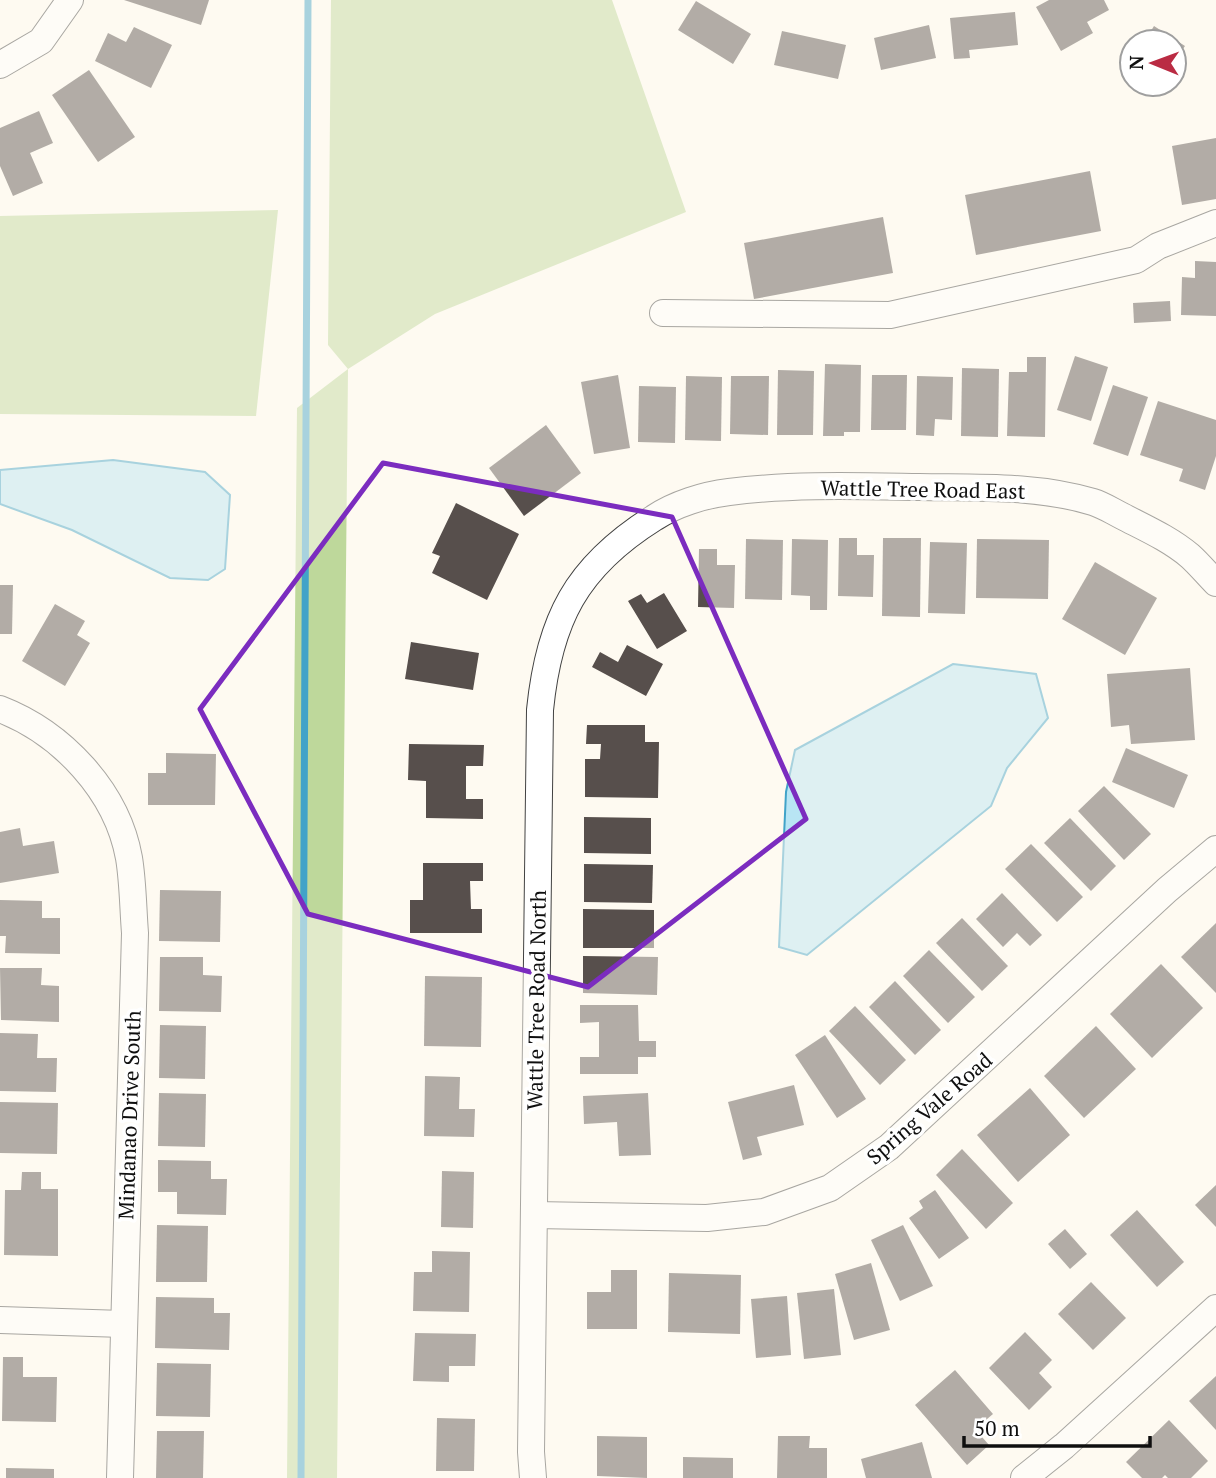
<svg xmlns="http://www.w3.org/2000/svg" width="1216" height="1478" font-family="'PT Serif',serif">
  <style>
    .forest { fill: #bed89b }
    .water { fill: #b8e5f4; stroke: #41a3c8; stroke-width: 2 }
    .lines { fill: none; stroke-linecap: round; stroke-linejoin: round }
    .stream { stroke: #41a3c8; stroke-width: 7 }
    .building { fill: #574f4c }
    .minor-casing { stroke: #424242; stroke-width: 28 }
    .minor { stroke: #fff; stroke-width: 26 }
    .marked { fill: none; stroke: #7b2cbf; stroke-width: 5; stroke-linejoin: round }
    .labels { text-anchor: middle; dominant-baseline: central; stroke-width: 7; stroke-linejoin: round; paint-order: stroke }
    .street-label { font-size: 21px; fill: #0f0f0f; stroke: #fff }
  </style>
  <rect width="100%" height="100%" fill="#fefaf1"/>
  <!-- forest -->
  <g class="forest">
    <path d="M331 0H612L686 212 435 314 348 369 337 1478H287L297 408 348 369 328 345Z"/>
    <path d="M278 210 256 416 0 414V216Z"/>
  </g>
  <!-- water -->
  <g class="water">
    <path d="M113 460 205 472 230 495 225 569 208 580 170 578 72 530 0 504V470Z"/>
    <path d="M953 664 1036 674 1048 718 1007 768 991 806 807 955 779 947 786 792 795 750Z"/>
  </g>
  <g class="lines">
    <!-- stream -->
    <path class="stream" d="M301 1478 308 0"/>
  </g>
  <!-- building -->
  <g class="building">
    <path d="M124 0H209L201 25Z"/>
    <path d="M1049 0H1104L1109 10 1087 22 1093 33 1061 51 1036 7Z"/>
    <path d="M696 1 751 34 733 64 678 30Z"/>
    <path d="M1015 12 1018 45 969 50 970 58 954 59 950 18Z"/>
    <path d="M929 25 936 58 881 70 874 38Z"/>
    <path d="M1154 26 1185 46 1176 59 1174 57V42H1144Z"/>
    <path d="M134 27 172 45 151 88 95 61 108 33 126 42Z"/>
    <path d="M782 31 846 45 838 79 774 65Z"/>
    <path d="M89 70 135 137 98 162 52 95Z"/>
    <path d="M39 111 53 143 30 153 43 183 13 196 0 166V128Z"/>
    <path d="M1216 138V199L1182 205 1172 146Z"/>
    <path d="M1090 171 1101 231 976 255 965 195Z"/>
    <path d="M883 217 893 273 754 299 744 243Z"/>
    <path d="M1195 261 1216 262V316L1181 315 1182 277 1195 278Z"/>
    <path d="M1170 301 1171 321 1134 323 1133 303Z"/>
    <path d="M1075 356 1108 367 1091 421 1057 410Z"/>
    <path d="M1027 357H1046L1045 437 1007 436 1009 372H1027Z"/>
    <path d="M825 364 861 365 860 432H844V436H823Z"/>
    <path d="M962 368 999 369 998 437 961 436Z"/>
    <path d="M778 370 814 371 813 435H777Z"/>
    <path d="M618 375 630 448 594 454 581 382Z"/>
    <path d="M872 375H907L906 430H871Z"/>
    <path d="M686 376 722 377 721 441 685 440Z"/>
    <path d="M731 376H769L768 435 730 434Z"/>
    <path d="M917 376 953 377 952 420 935 419 934 436 916 435Z"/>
    <path d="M1113 385 1148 397 1128 456 1093 444Z"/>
    <path d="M639 386 676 387 675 443 638 442Z"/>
    <path d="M1158 401 1216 420V456L1205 490 1179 481 1183 469 1140 455Z"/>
    <path d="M546 425 581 473 524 516 489 468Z"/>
    <path d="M456 503 519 534 487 600 432 573 440 556 432 553Z"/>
    <path d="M839 538H857V555H874L873 597 838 596Z"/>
    <path d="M883 538H921L920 617 882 616Z"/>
    <path d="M746 539 783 540 782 600 745 599Z"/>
    <path d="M792 539 828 540 827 610H810V596L791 595Z"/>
    <path d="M977 539 1049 540 1048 599 976 598Z"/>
    <path d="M930 542 967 543 965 614 928 613Z"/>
    <path d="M699 549H717V565H735L734 608 698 607Z"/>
    <path d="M1095 562 1157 598 1125 655 1062 619Z"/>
    <path d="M0 585H13L12 634H0Z"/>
    <path d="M664 593 687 631 657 649 628 601 641 594 647 603Z"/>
    <path d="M55 604 85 621 77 635 90 643 65 686 22 661Z"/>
    <path d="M411 642 479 653 473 690 405 679Z"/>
    <path d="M627 645 663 664 646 696 592 667 600 652 618 662Z"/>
    <path d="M1190 668 1195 740 1131 744 1129 725 1111 727 1107 674Z"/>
    <path d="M587 725H645V742H659L658 798 585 797V759H600L601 744H586Z"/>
    <path d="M409 744 484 745 483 766H466V799H483V819L426 818V781L408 780Z"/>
    <path d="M1126 748 1188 775 1174 808 1112 782Z"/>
    <path d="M166 753 216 754 215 805H148V773H166Z"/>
    <path d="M1104 786 1151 834 1124 860 1078 811Z"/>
    <path d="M584 817 651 818V854L584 853Z"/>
    <path d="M1070 818 1116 866 1091 891 1044 843Z"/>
    <path d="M20 828 23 846 54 841 59 873 0 883V832Z"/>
    <path d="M1031 844 1083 897 1057 922 1005 869Z"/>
    <path d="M423 863H483V881H470L471 909H482V933H410V900H423Z"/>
    <path d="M584 864 653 865 652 903 584 902Z"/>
    <path d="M160 890 221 891 220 942 159 941Z"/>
    <path d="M1002 893 1042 935 1030 946 1017 933 1003 947 976 919Z"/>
    <path d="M0 900 42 901V918H60V954L5 953 6 936H0Z"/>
    <path d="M583 909 654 910V948H583Z"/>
    <path d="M962 918 1008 966 982 991 936 943Z"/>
    <path d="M1216 923V993L1181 957Z"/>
    <path d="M929 950 975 997 948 1023 903 976Z"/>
    <path d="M583 956 658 957 657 995 583 993Z"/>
    <path d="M160 957H203V975L222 976 221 1012 159 1011Z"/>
    <path d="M1161 964 1203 1008 1152 1058 1110 1014Z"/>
    <path d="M0 968H42L41 985 59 986V1022L1 1020Z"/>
    <path d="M425 976 482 977 481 1047 424 1046Z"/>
    <path d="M895 981 941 1030 915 1055 869 1007Z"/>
    <path d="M580 1005H638L639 1041H656V1057H638V1074H580V1057H599V1022L580 1023Z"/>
    <path d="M855 1006 906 1060 880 1085 829 1031Z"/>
    <path d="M160 1025 206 1026 205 1079 159 1078Z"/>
    <path d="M1096 1026 1136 1069 1084 1118 1044 1076Z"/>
    <path d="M0 1033 38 1034 37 1058H57L56 1092 0 1091Z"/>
    <path d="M825 1035 866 1099 837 1118 795 1055Z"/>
    <path d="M425 1076 460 1077 459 1109H475L474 1137 424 1136Z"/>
    <path d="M794 1085 804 1125 757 1137 762 1155 743 1160 728 1102Z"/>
    <path d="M1030 1088 1070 1135 1018 1182 977 1135Z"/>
    <path d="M159 1093 206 1094 205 1147 158 1146Z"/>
    <path d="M648 1093 651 1155 619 1156 617 1122 584 1124 583 1096Z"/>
    <path d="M0 1102 58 1103 57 1154 0 1153Z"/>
    <path d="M962 1149 1013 1203 986 1229 936 1175Z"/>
    <path d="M158 1160 211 1161V1179H227L226 1215 177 1214V1192H158Z"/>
    <path d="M442 1171 474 1172 473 1228 441 1227Z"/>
    <path d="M22 1172H41V1189H58V1256L4 1255 5 1190H21Z"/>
    <path d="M1216 1185V1227L1195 1205Z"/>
    <path d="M935 1190 969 1238 939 1259 909 1218 923 1208 919 1201Z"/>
    <path d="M1137 1210 1184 1262 1157 1287 1110 1235Z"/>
    <path d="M157 1225 208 1226 207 1282H156Z"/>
    <path d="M903 1225 933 1286 900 1301 871 1240Z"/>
    <path d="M1065 1229 1087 1254 1070 1269 1048 1244Z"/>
    <path d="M432 1251 470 1252 469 1312 413 1311 414 1272H432Z"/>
    <path d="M871 1263 890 1330 854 1340 835 1274Z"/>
    <path d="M611 1270H637V1329H587V1292H611Z"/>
    <path d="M669 1273 741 1275 740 1334 668 1332Z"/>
    <path d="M1091 1282 1126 1318 1093 1350 1058 1314Z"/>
    <path d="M834 1289 841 1355 804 1359 797 1293Z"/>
    <path d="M787 1296 791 1355 756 1358 751 1299Z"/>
    <path d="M156 1297 214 1298V1313H230L229 1350 155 1348Z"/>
    <path d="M1025 1332 1052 1360 1039 1373 1052 1387 1029 1410 989 1368Z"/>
    <path d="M415 1333 476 1334 475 1366H449V1382L413 1381Z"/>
    <path d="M3 1357H23V1377H57L56 1422 2 1421Z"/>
    <path d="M157 1363 211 1364 210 1417 156 1416Z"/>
    <path d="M955 1370 993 1414 975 1429 989 1445 967 1465 915 1405Z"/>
    <path d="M1216 1376V1430L1189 1401Z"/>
    <path d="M437 1418 475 1419 474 1471H436Z"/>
    <path d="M1169 1420 1208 1461 1191 1478H1168L1165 1475 1162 1478H1142L1126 1462Z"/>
    <path d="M157 1431H204L203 1478H156Z"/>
    <path d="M597 1436 647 1437V1478L597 1476Z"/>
    <path d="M778 1436H810L809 1448H827V1478H777Z"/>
    <path d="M922 1442 932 1478H866L861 1459Z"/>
    <path d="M683 1457 733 1458V1478H683Z"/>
    <path d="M6 1468 54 1469V1478H6Z"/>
  </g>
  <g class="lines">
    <!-- minor casing -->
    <g class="minor-casing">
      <g id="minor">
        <path d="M0 65 41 41 70 0"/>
        <path d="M663 313 890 315 1136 260 1158 246 1216 223"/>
        <path d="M0 709C62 733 117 791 129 858 133 882 133 908 135 933L120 1478"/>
        <path d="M534 1215 707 1218 764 1212 830 1188 889 1147 1167 890 1216 849"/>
        <path d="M0 1320 123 1324"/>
        <path d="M533 1478 531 1452 540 710C549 620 576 567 654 518 675 504 704 495 729 492 792 484 856 486 919 487 977 488 1037 485 1093 502 1103 505 1112 511 1122 516 1145 528 1170 539 1190 556 1199 564 1207 574 1216 583"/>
        <path d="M1024 1478 1064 1446 1216 1308"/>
      </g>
    </g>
    <!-- minor -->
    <use href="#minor" class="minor"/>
  </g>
  <!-- marked area -->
  <path d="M0 0H1216V1478H0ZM383 463 672 517 806 819 588 987 308 914 200 709Z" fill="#fefaf1" fill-opacity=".55" fill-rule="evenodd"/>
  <path class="marked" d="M383 463 672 517 806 819 588 987 308 914 200 709Z"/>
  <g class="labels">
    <!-- street labels -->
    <g class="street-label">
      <text transform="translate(923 489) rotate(1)">Wattle Tree Road East</text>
      <text transform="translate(536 1000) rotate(-89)">Wattle Tree Road North</text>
      <text transform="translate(929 1108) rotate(-41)">Spring Vale Road</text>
      <text transform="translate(129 1115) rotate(-88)">Mindanao Drive South</text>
    </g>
  </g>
  <!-- north arrow -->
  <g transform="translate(1153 63) rotate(271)"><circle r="33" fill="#ffffff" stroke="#9f9f9f" stroke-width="2"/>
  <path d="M0-5L12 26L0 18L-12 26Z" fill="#ba2b43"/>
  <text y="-10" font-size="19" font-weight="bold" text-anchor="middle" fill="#0f0f0f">N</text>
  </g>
  <!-- scale -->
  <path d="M964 1436v10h186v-10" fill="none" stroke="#0f0f0f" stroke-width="3.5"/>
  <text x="974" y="1436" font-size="21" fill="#0f0f0f" stroke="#ffffff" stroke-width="5" paint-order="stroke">50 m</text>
</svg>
